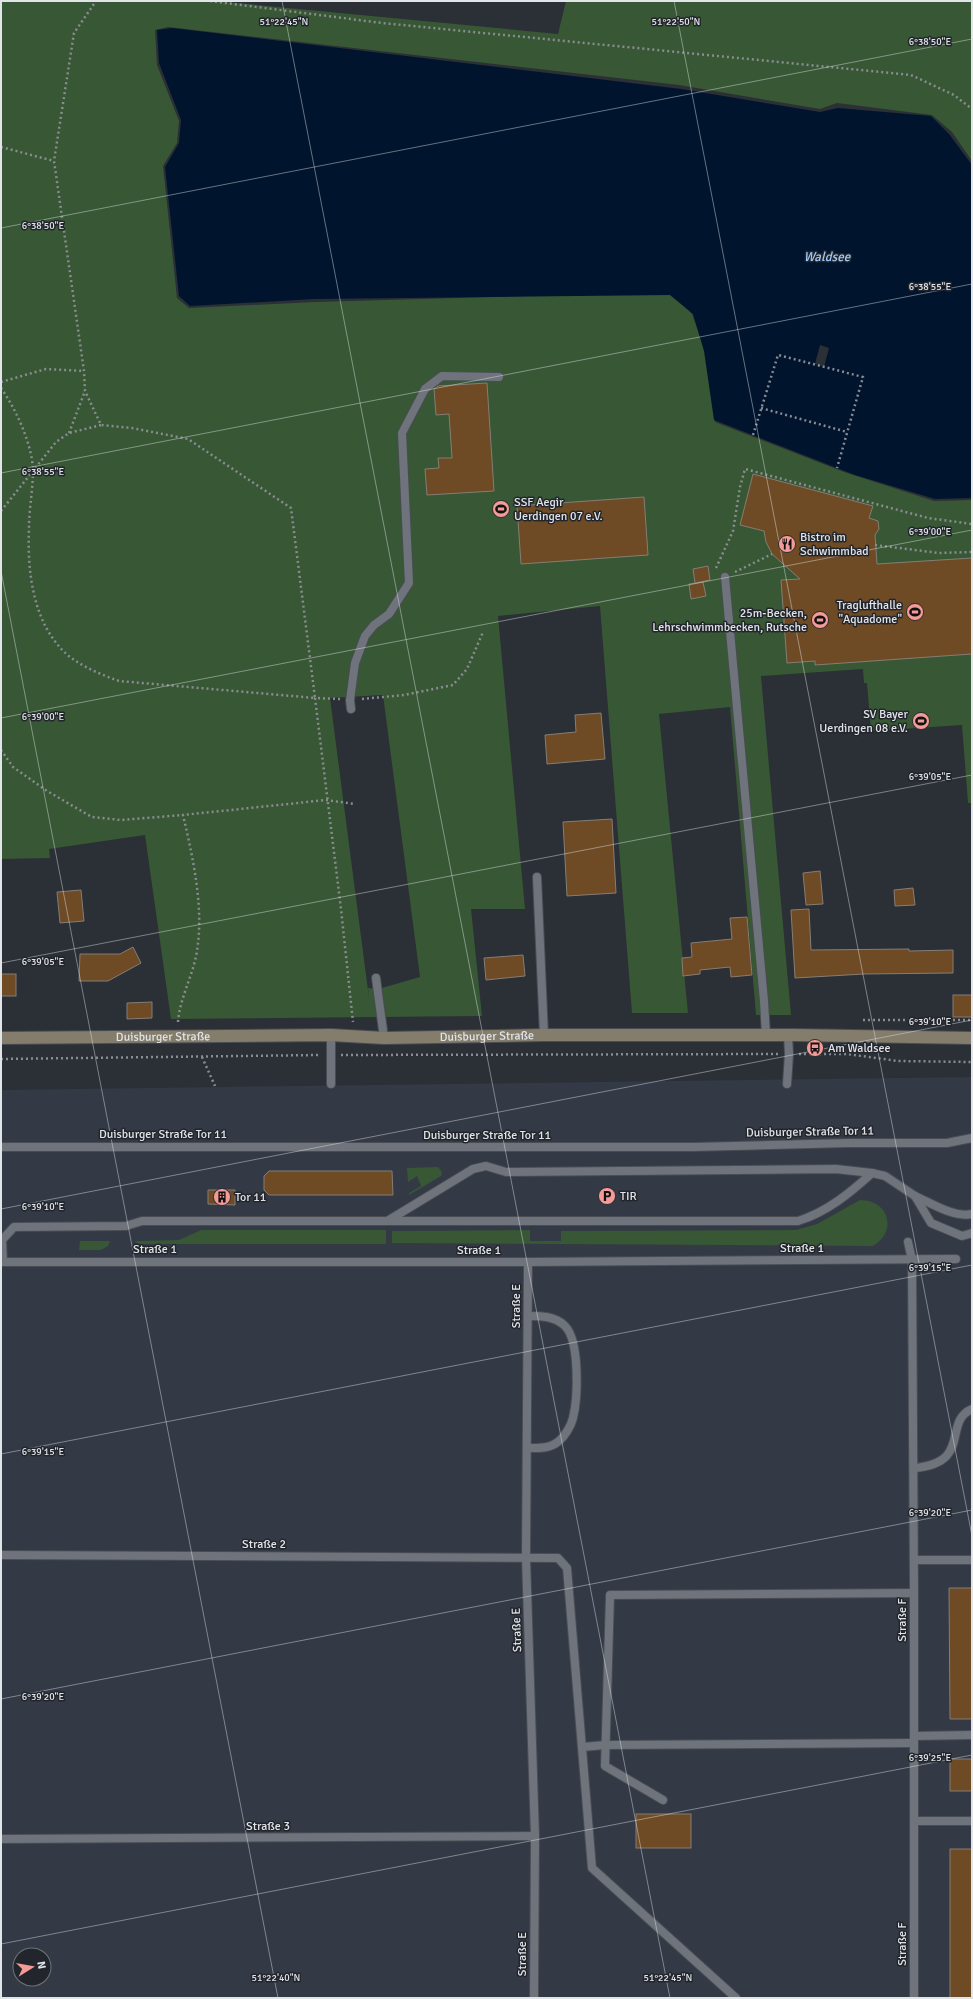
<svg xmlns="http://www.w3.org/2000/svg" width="973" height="1999" font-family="Signika,sans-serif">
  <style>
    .built { fill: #333945; fill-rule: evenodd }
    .green { fill: #385734; fill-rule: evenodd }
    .water { fill: #00142d }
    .pier { fill: #2b2f36 }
    .building { fill: #6f4b25; stroke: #857d76 }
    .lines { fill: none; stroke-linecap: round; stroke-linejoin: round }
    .service-casing { stroke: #494c53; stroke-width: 10 }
    .secondary-casing { stroke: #494c53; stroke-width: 14 }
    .path { stroke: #898c92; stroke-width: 2.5; stroke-dasharray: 2 3; stroke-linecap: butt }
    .service { stroke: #6f747c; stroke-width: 8 }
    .secondary { stroke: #847d6b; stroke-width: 12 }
    .ticks { fill: none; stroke: #e1e4e8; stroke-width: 1; stroke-opacity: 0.45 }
    .labels { text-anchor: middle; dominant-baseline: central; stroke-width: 3; stroke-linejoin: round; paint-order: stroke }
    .poi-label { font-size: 12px; fill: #e1e4e8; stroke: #22262c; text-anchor: start }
    .street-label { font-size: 12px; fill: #e1e4e8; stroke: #22262c }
    .water-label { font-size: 13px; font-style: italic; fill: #9ec9f9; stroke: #22262c }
    .ticks-label { font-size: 10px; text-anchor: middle; fill: #e1e4e8; stroke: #22262c; stroke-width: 3; stroke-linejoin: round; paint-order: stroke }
  </style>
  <rect width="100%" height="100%" fill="#2b2f36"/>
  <!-- built -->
  <path class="built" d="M972 1077V1998H1V1090ZM20 1955H44V1979H20Z"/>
  <!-- green -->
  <g class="green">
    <path d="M1 1H216L558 34 566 1H972V161L952 132 932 115 837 103 820 109 679 85 168 27 155 30 157 65 179 121 177 143 163 166 177 298 189 308 315 302 671 292 692 314 705 351 715 422 844 472 934 501 972 500V803H968L962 725 871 731 867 683H864L863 669 761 676 791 1015H756L730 707 659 714 688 1013H632L600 606 498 616 525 909H471L482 1016 171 1019 145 835 49 849 50 858 1 859ZM383 695 420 977 378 989 368 988 369 998 330 698Z"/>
    <path d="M438 1167 442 1172 441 1176 409 1195V1193L421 1186 417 1176 408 1182 407 1168Z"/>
    <path d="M860 1200C889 1200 898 1231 873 1246L392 1243V1231L530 1230V1241H561V1231L796 1230 817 1224Z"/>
    <path d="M201 1230H386V1244H139L134 1241 179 1240Z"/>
    <path d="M80 1241H110L108 1246 101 1250H79Z"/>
  </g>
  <!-- water -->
  <path class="water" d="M172 28 681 89 820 112 838 108 931 116 949 134 972 165V498L935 499 855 475 714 420 704 351 693 314 670 295 314 299 190 306 179 296 165 167 179 143 181 120 159 63 157 30Z"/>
  <!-- pier -->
  <path class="pier" d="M820 345 829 348 824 367 815 364Z"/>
  <!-- building -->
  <g class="building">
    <path d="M487 383 494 491 427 495 425 469 439 468 438 458H452L449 414 436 415 434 389 438 386Z"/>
    <path d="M753 474 873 506 869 518 878 521 879 529 875 535 877 564 972 558V654L815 665V661L787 663 781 580 800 579 772 554 766 542 764 531 740 525Z"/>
    <path d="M644 497 648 555 521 564 517 506Z"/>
    <path d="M708 566 710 580 695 583 693 569Z"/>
    <path d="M703 582 706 596 691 599 689 584Z"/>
    <path d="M601 713 605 759 547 764 545 735 576 732 575 715Z"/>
    <path d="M612 819 616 893 567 896 563 822Z"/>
    <path d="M820 871 823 904 806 905 803 873Z"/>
    <path d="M913 888 915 905 895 906 894 890Z"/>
    <path d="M81 890 84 921 60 923 57 892Z"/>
    <path d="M809 909 811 950 909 949V951L953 950V973L864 974 795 978 791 910Z"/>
    <path d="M747 917 752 975 731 977 730 967 700 970V974L683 976 682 958 692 957 691 943 732 939 730 918Z"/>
    <path d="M133 947 141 963 108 981H79L80 954H120Z"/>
    <path d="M523 955 525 976 486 980 484 958Z"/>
    <rect x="1" y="974" width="15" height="22"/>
    <rect x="953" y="995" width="19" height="22"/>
    <path d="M152 1002V1018L127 1019V1003Z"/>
    <path d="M269 1171H392L393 1195H269L264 1190V1176Z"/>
    <path d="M208 1190H235V1205L208 1204Z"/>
    <path d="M949 1588H972V1719H950Z"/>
    <rect x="950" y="1759" width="22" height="32"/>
    <rect x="636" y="1814" width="55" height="34"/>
    <rect x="950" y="1849" width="22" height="149"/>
  </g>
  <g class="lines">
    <!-- service casing -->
    <g class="service-casing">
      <g id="service">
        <path d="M725 577 764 1001 766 1035"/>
        <path d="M351 709 350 700 355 663 365 636 374 625 389 614 409 583 402 433 425 389 442 376 499 377"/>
        <path d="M537 877 544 1035"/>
        <path d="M376 978 384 1038"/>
        <path d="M331 1035V1084"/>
        <path d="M787 1084 789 1054 788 1035"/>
        <path d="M1 1147H694L848 1143H947L972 1138"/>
        <path d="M915 1196C931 1203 954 1218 972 1214"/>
        <path d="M389 1220 473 1169 486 1166 506 1172 836 1169 872 1173"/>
        <path d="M908 1242 912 1260 914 1593V1998"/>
        <path d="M1 1262H528L956 1259"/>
        <path d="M3 1262 2 1240 14 1227 126 1226 142 1221H798C827 1212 850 1193 872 1173L885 1176 915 1196 931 1223 962 1236 972 1233"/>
        <path d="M528 1262 526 1558 535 1836 534 1998"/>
        <path d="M527 1448C538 1448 550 1449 559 1441 565 1436 571 1426 573 1418 578 1398 580 1341 565 1326 555 1316 541 1316 528 1316"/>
        <path d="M914 1468C973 1463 942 1422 972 1409"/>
        <path d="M1 1555 558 1558 567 1568 592 1868 736 1998"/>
        <path d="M914 1560H972"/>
        <path d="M914 1736 972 1735"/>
        <path d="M583 1747 605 1745 914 1743"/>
        <path d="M663 1800 605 1766 610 1595 914 1593"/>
        <path d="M914 1821H972"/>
        <path d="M1 1839 535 1836"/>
      </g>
    </g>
    <!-- secondary casing -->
    <g class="secondary-casing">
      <g id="secondary">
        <path id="s1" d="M1 1038 331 1035 384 1038 544 1035H794L972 1038"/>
      </g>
    </g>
    <!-- path -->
    <g class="path">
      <path d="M210 1 382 23 911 75 954 95 972 109"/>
      <path d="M1 147 54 161"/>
      <path d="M1 382 46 369 84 371"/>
      <path d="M1 388C16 409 32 444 33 470 33 489 29 509 29 528 27 572 33 627 70 657 85 668 102 675 119 681L315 698 291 508 188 439 132 428 101 425 85 391 84 371 54 161 74 33 96 1"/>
      <path d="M761 408 847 432"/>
      <path d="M69 433 85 391"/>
      <path d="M753 435 778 355 863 377 837 468"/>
      <path d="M1 511 56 442 69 433 101 425"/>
      <path d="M875 545 939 553 972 552"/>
      <path d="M716 568 733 531 740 487 745 469 928 518 972 524"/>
      <path d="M735 572 772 554"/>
      <path d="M340 699 315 698 341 909 353 1022"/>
      <path d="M362 699 404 695 453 685 467 669 483 632"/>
      <path d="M1 750 13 767 47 791 92 817 121 820 183 815"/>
      <path d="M863 1020H972"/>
      <path d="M178 1022C180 997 193 976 197 951 204 907 193 858 183 815L326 800 355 804"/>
      <path d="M799 1054H847L898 1061 972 1062"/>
      <path d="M341 1055 778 1054"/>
      <path d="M202 1057 215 1086"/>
      <path d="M1 1059 320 1055"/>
    </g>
    <!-- service -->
    <use href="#service" class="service"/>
    <!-- secondary -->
    <use href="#secondary" class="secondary"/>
  </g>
  <!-- ticks -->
  <path class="ticks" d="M282 1 670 1998M674 1 972 1536M1 228 972 39M1 473 972 284M1 571 278 1998M1 718 972 530M1 963 972 775M1 1209 972 1020M1 1454 972 1265M1 1699 972 1510M1 1944 972 1755"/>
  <!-- icons -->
  <defs>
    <g id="stadium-disc" transform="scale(0.9)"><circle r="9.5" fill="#f59b97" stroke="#22262c"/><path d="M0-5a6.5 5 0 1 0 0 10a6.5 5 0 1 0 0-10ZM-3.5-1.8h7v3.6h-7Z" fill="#111"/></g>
    <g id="restaurant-disc" transform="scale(0.9)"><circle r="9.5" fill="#f59b97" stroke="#22262c"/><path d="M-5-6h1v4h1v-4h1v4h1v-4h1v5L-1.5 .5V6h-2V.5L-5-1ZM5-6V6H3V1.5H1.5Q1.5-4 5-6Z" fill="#111"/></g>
    <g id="bus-disc" transform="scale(0.9)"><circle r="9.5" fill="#f59b97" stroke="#22262c"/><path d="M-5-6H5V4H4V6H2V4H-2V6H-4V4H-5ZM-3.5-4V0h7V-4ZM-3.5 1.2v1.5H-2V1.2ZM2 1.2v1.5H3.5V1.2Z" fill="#111"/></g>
    <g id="parking-disc" transform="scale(0.9)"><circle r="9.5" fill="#f59b97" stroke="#22262c"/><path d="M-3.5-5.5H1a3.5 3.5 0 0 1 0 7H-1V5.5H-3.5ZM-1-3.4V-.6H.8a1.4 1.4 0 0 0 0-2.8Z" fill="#111"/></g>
    <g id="building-disc" transform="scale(0.9)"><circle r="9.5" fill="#f59b97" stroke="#22262c"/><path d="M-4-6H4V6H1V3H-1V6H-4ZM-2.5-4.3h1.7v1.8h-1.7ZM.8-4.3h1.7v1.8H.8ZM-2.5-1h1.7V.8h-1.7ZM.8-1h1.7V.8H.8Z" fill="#111"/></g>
  </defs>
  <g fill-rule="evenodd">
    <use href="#stadium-disc" x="501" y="509"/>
    <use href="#restaurant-disc" x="787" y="544"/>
    <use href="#stadium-disc" x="915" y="612"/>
    <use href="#stadium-disc" x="820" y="620"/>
    <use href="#stadium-disc" x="921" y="721"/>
    <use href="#bus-disc" x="815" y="1048"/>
    <use href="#parking-disc" x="607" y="1196"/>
    <use href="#building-disc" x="222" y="1197"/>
  </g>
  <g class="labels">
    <!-- poi labels -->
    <g class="poi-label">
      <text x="514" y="502">SSF Aegir<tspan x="514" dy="14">Uerdingen 07 e.V.</tspan></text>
      <text x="800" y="537">Bistro im<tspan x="800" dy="14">Schwimmbad</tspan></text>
      <text x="902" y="605" text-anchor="end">Traglufthalle<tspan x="902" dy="14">"Aquadome"</tspan></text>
      <text x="807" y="613" text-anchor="end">25m-Becken,<tspan x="807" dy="14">Lehrschwimmbecken, Rutsche</tspan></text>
      <text x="908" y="714" text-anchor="end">SV Bayer<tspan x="908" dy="14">Uerdingen 08 e.V.</tspan></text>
      <text x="828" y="1048">Am Waldsee</text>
      <text x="620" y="1196">TIR</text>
      <text x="235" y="1197">Tor 11</text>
    </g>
    <!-- street labels -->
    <g class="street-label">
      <text stroke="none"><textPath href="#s1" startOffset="162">Duisburger Straße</textPath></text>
      <text stroke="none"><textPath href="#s1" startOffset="486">Duisburger Straße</textPath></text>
      <text transform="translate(810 1132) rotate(-1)">Duisburger Straße Tor 11</text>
      <text x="163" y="1134">Duisburger Straße Tor 11</text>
      <text x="487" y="1135">Duisburger Straße Tor 11</text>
      <text x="802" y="1248">Straße 1</text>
      <text x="155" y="1249">Straße 1</text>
      <text x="479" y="1250">Straße 1</text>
      <text transform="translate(516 1306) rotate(-90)">Straße E</text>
      <text x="264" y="1544">Straße 2</text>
      <text transform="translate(902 1620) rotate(-90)">Straße F</text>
      <text transform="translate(517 1630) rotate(-92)">Straße E</text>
      <text x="268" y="1826">Straße 3</text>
      <text transform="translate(902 1944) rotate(-90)">Straße F</text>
      <text transform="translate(522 1954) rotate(-90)">Straße E</text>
    </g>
    <!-- water labels -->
    <g class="water-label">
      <text x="827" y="257">Waldsee</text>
    </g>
  </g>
  <g class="ticks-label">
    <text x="284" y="25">51°22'45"N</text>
    <text x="676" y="25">51°22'50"N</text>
    <text x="930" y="45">6°38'50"E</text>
    <text x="43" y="229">6°38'50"E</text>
    <text x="930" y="290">6°38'55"E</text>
    <text x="43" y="475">6°38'55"E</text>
    <text x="930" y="535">6°39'00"E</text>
    <text x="43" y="720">6°39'00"E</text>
    <text x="930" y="780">6°39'05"E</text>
    <text x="43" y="965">6°39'05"E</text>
    <text x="930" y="1025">6°39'10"E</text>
    <text x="43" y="1210">6°39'10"E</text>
    <text x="930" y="1271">6°39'15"E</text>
    <text x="43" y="1455">6°39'15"E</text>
    <text x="930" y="1516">6°39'20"E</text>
    <text x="43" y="1700">6°39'20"E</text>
    <text x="930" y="1761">6°39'25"E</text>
    <text x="276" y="1981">51°22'40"N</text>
    <text x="668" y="1981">51°22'45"N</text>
  </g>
  <!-- border -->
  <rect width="973" height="1999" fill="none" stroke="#e1e4e8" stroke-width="4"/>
  <!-- north arrow -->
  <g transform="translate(32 1967) rotate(79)"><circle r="19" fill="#22262c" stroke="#6e7277"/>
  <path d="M0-3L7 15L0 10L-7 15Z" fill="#f59b97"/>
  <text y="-6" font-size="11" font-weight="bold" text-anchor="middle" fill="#e1e4e8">N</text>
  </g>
</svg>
